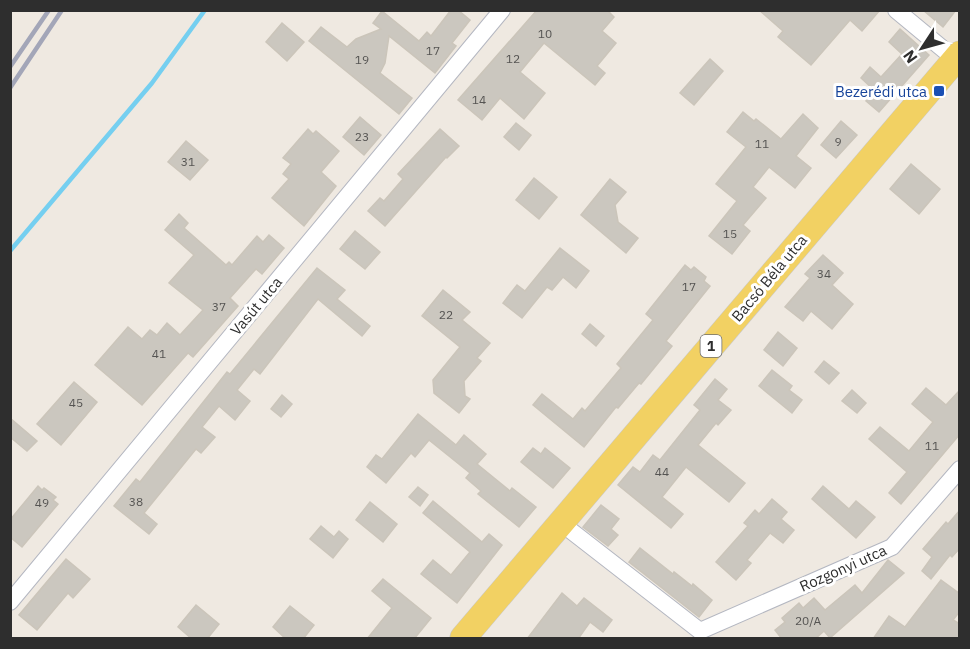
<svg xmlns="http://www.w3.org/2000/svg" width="970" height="649" font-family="'IBM Plex Sans',sans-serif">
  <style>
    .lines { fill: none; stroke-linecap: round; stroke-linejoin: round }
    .stream { stroke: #75cff0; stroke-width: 4.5 }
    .building { fill: #cbc7bf; stroke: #cbc5ba; stroke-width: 1.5 }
    .street-casing { stroke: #b4b7c1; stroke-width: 18 }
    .primary-casing { stroke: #c9c9c9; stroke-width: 27 }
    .street { stroke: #fff; stroke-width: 16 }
    .primary { stroke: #f2d163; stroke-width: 26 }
    .rail { stroke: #a3a6b8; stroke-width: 4.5 }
    .transit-dot { fill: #1a4fb4; stroke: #fff; stroke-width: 2 }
    .labels { text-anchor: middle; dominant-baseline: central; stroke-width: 6; stroke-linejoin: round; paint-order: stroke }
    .number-label { font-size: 12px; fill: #555452 }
    .shield { fill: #fff; stroke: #6d6d6d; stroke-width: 1.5 }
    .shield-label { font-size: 14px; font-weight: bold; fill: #2e2e2e }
    .transit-label { font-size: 15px; fill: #164399; stroke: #fff; text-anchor: end }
    .street-label { font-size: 15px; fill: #2e2e2e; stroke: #fff }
  </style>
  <rect width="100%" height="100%" fill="#efe9e1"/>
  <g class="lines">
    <!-- stream -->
    <path class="stream" d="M10 251 152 83 205 10"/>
  </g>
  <!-- building -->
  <g class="building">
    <path d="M451 10H458L470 20 452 43 456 46 435 73 389 36 385 63 380 73 412 98 399 114 309 41 321 27 347 47 356 39 381 29 373 23 382 11 419 41 427 32 431 36Z"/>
    <path d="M537 10H607L614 17 602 31 616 43 597 66 605 73 595 85 544 43 520 72 545 93 524 119 500 98 482 120 458 100Z"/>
    <path d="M759 10H880L862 31 850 20 811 65 778 37 783 31Z"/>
    <path d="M923 10H956L943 27Z"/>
    <path d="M282 23 304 42 287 61 266 42Z"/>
    <path d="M900 29 929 55 879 112 866 101 875 91 861 78 870 67 881 77 902 54 889 42Z"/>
    <path d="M710 59 723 71 694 105 680 93Z"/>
    <path d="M743 112 754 121 756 119 781 139 803 114 818 128 796 156 811 168 795 188 769 167 753 187 766 198 743 225 750 231 732 254 709 236 737 201 716 184 746 147 727 132Z"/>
    <path d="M360 117 381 135 364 155 343 137Z"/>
    <path d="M841 121 857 135 836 158 821 145Z"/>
    <path d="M516 123 531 135 519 150 504 137Z"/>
    <path d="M308 129 313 134 316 131 339 151 321 172 336 186 304 226 272 198 289 179 283 174 291 164 283 158Z"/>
    <path d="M440 129 459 146 447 158 446 157 385 226 368 211 380 198 384 201 403 179 398 174Z"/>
    <path d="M186 141 208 160 190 180 168 162Z"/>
    <path d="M911 164 940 189 919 214 890 189Z"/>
    <path d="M534 178 557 197 539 219 516 200Z"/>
    <path d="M610 179 626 192 615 205 618 222 638 238 626 253 581 215Z"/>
    <path d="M179 214 188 223 184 228 226 265 229 262 232 265 257 236 263 242 269 235 284 248 262 274 256 269 230 298 238 306 193 357 188 353 142 405 95 365 128 327 142 339 150 330 157 335 167 323 180 335 203 310 169 283 194 255 165 230Z"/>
    <path d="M355 231 380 252 365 269 340 249Z"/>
    <path d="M560 248 589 271 576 288 563 277 552 290 547 287 522 318 503 303 517 285 525 291Z"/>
    <path d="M823 255 843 273 832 285 853 304 832 329 811 311 803 321 785 307 810 278 805 274Z"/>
    <path d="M685 265 691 270 694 267 706 277 704 281 710 286 666 341 672 346 641 384 639 383 618 408 616 407 584 447 533 405 542 394 573 419 582 408 585 411 621 368 617 364 653 320 646 314Z"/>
    <path d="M317 268 345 290 337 299 370 326 362 336 318 299 260 374 254 369 237 390 250 401 235 420 219 406 202 427 215 437 201 453 196 449 144 513 157 524 149 534 114 506 136 479 140 482 227 372 230 374Z"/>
    <path d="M443 290 470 312 462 320 490 343 477 358 481 361 464 381 465 396 470 399 459 413 434 393 433 380 460 347 422 316Z"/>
    <path d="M590 324 604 336 596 346 582 334Z"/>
    <path d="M778 332 797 348 783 366 764 350Z"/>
    <path d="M824 361 839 373 829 384 815 372Z"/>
    <path d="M772 370 792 386 789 390 802 400 792 413 759 386Z"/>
    <path d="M715 379 727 389 718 400 731 410 718 425 716 423 698 445 745 483 729 502 686 467 662 497 683 514 671 528 618 485 633 467 640 472 653 455 660 460 700 410 694 405Z"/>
    <path d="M74 382 97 402 61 445 37 424Z"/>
    <path d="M926 388 946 405 960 390V434L901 504 889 493 907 472 869 439 880 427 909 451 933 422 912 404Z"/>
    <path d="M852 390 866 403 857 413 842 401Z"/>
    <path d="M282 395 292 404 281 417 271 409Z"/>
    <path d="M418 414 456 445 464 435 486 454 477 464 510 491 512 488 536 507 519 527 478 494 481 491 466 478 470 473 429 440 415 457 411 453 386 483 367 467 376 455 382 459Z"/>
    <path d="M10 418 37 441 27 451 10 437Z"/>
    <path d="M533 448 541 454 545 448 570 468 553 488 521 462Z"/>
    <path d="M38 486 42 490 44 488 56 497 53 500 58 504 22 547 10 537V520Z"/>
    <path d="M823 486 849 509 856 501 875 517 856 538 812 499Z"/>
    <path d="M418 487 428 495 420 506 409 497Z"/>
    <path d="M772 499 787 512 781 519 794 530 783 543 770 533 747 560 751 563 736 580 716 562 748 526 744 523 755 510 759 514Z"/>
    <path d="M433 501 482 542 489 534 502 545 457 603 421 574 433 560 451 575 470 552 423 513Z"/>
    <path d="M370 502 397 524 383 542 356 520Z"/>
    <path d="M601 505 619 519 611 529 618 535 608 546 583 527Z"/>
    <path d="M960 510V548L952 557 950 555 931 579 922 571 932 557 923 549 946 522 948 524Z"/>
    <path d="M321 526 334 537 339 531 348 539 333 558 310 539Z"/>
    <path d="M640 548 673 574 674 572 692 586 693 584 712 600 699 617 629 562Z"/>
    <path d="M66 559 90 579 73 598 68 593 37 630 19 615Z"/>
    <path d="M888 560 904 573 830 638 824 631 815 639H782L775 630 785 622 782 618 799 603 803 608 814 598 825 610 855 585 862 593Z"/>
    <path d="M383 579 431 618 414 639H367L392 608 372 591Z"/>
    <path d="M941 580 960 594V611L953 620 960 624V639H873L889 616 905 627Z"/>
    <path d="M562 593 577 606 584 598 612 620 603 632 590 622 578 639H527Z"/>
    <path d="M196 605 219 624 207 639H192L178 627Z"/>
    <path d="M290 606 314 625 303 639H286L273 627Z"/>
  </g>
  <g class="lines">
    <!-- street casing -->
    <g class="street-casing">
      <g id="street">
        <path d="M896 10 955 59"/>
        <path d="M561 523 700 631 892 547 960 469"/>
        <path d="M10 602 502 10"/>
      </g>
    </g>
    <!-- primary casing -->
    <g class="primary-casing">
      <path id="primary" d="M463 638 960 54"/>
    </g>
    <!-- street -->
    <use href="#street" class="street"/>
    <!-- primary -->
    <use href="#primary" class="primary"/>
    <!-- rail -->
    <g class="rail">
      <path d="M10 67 49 10"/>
      <path d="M10 88 62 10"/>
    </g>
  </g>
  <!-- markers -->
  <rect class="transit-dot" x="933" y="85" width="12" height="12" rx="3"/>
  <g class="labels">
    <!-- number labels -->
    <g class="number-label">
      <text x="545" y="33">10</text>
      <text x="433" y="50">17</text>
      <text x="513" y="58">12</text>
      <text x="362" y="59">19</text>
      <text x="479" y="99">14</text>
      <text x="362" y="136">23</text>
      <text x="838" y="141">9</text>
      <text x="762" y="143">11</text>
      <text x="188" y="161">31</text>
      <text x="730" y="233">15</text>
      <text x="824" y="273">34</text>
      <text x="689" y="286">17</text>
      <text x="219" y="306">37</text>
      <text x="446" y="314">22</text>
      <text x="159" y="353">41</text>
      <text x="76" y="402">45</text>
      <text x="932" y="445">11</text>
      <text x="662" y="471">44</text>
      <text x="136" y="501">38</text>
      <text x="42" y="502">49</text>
      <text x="808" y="620">20/A</text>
    </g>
    <!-- shield labels -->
    <rect class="shield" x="700.5" y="335" width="21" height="22" rx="4.5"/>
    <g class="shield-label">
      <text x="711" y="346">1</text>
    </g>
    <!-- transit labels -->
    <g class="transit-label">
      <text x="927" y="91">Bezerédi utca</text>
    </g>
    <!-- street labels -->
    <g class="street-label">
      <text transform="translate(769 278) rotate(-50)">Bacsó Béla utca</text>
      <text transform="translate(256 306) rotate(-50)">Vasút utca</text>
      <text transform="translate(843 568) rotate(-24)">Rozgonyi utca</text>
    </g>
  </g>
  <!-- border -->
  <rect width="970" height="649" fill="none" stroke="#2e2e2e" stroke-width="24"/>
  <!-- north arrow -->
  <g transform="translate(922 48) rotate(234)" stroke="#ffffff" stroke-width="4.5" paint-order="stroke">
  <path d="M0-4.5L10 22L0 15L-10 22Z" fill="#2e2e2e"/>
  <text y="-9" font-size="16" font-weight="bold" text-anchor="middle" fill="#2e2e2e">N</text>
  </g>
</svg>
